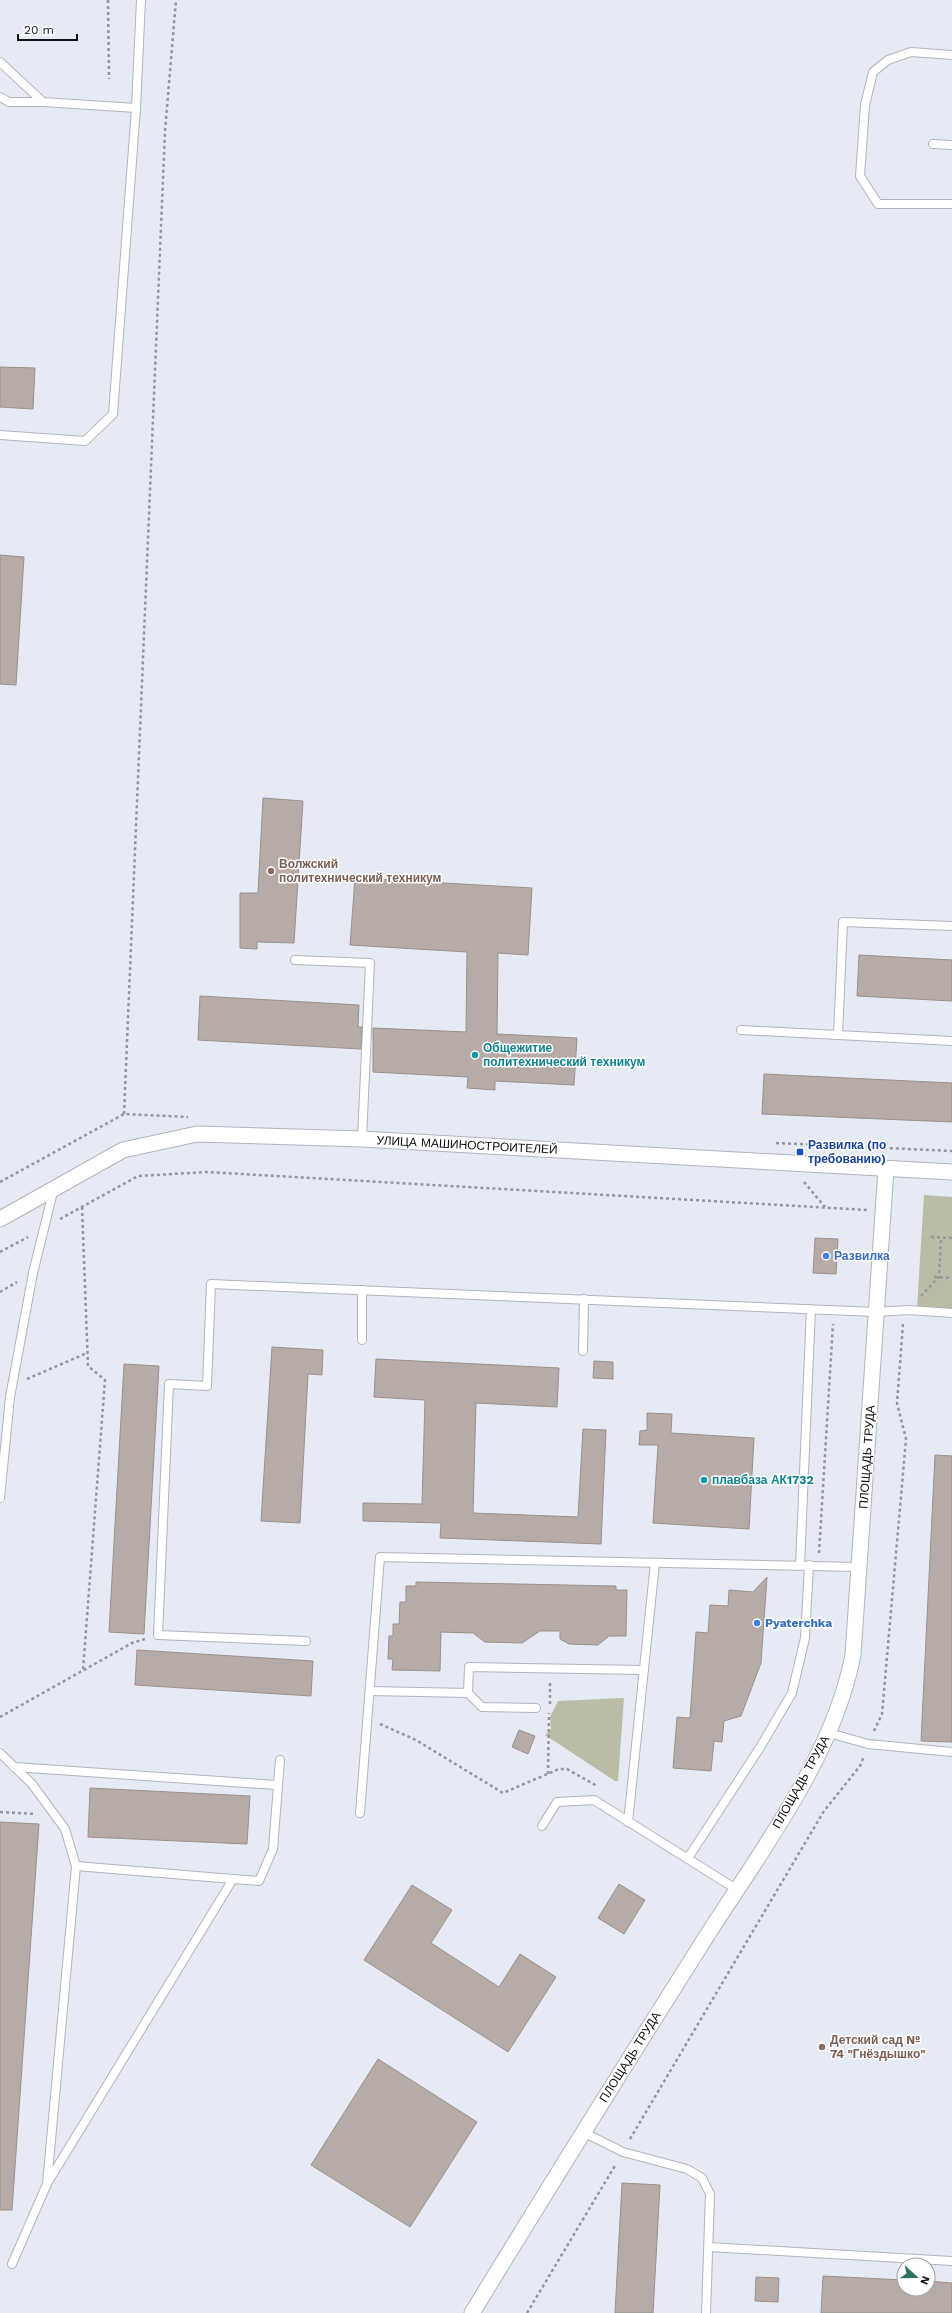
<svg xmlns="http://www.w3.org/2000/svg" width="952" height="2313" font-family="'Work Sans',sans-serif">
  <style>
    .green { fill: #babda6 }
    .building { fill: #b6aba6; stroke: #9a908b }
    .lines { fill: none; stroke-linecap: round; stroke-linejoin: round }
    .lane-casing { stroke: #b0b4be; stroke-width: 10 }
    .street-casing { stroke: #b0b4be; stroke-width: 17 }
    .path { stroke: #92969d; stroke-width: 2.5; stroke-dasharray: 3 3; stroke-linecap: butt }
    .lane { stroke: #fff; stroke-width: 8 }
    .street { stroke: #fff; stroke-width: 15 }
    .education-dot { fill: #8d6e63; stroke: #fff; stroke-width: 1.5 }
    .culture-dot { fill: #0f9aa8; stroke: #fff; stroke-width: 1.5 }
    .transit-dot { fill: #1a4fb4; stroke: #fff; stroke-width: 1.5 }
    .shop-dot { fill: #3f7fe0; stroke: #fff; stroke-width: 1.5 }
    .labels { text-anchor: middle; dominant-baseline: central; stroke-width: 3; stroke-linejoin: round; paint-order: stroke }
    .education-label { font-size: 12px; font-weight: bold; fill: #785e54; stroke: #fff; text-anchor: start }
    .culture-label { font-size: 12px; font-weight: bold; fill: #0d838f; stroke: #fff; text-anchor: start }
    .street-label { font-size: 12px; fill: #0e1013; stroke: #fff }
    .transit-label { font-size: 12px; font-weight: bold; fill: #164399; stroke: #fff; text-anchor: start }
    .shop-label { font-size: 12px; font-weight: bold; fill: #366cbe; stroke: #fff; text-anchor: start }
  </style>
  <rect width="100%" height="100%" fill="#e5eaf4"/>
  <!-- green -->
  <g class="green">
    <path d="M924 1195 952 1197V1310L917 1308Z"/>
    <path d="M624 1698 618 1781H615L545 1735 551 1729 550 1717 558 1701Z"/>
  </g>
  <!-- building -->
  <g class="building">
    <path d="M0 367 35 368 33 409 0 407Z"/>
    <path d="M0 555 24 557 16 685 0 684Z"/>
    <path d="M263 798 303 801 294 943 257 942V949L240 948V893H258Z"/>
    <path d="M355 878 532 888 528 955 498 953 497 1034 577 1038 574 1085 495 1081V1090L467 1088 468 1077 373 1072V1028L466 1032 467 952 350 945Z"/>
    <path d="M859 955 952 960V1001L857 996Z"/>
    <path d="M200 996 359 1005 358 1027H362L361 1049 198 1040Z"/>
    <path d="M764 1074 952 1083V1122L762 1114Z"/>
    <path d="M815 1238 838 1239 836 1274 813 1273Z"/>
    <path d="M272 1347 323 1350 322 1375 308 1374 300 1523 261 1521Z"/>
    <path d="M376 1359 559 1368 557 1407 476 1403 473 1513 578 1517 583 1429 606 1430 601 1544 440 1538 441 1523 363 1521V1503L422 1504 425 1400 374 1397Z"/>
    <path d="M594 1361 613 1362V1379L593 1378Z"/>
    <path d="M124 1364 159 1366 144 1634 109 1632Z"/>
    <path d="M647 1413 672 1414 671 1433 754 1438 749 1529 653 1523 658 1445H639L640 1431 647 1430Z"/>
    <path d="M935 1455 952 1456V1742L921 1741Z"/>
    <path d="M767 1577 761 1663 741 1716 724 1721 722 1742 714 1741 711 1771 673 1768 677 1717 690 1718 696 1632 708 1633 710 1605 728 1606 729 1590 753 1592Z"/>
    <path d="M416 1582 616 1586V1590H627L626 1636H609L598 1645 569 1644 560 1639V1631H540L522 1643 485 1642 473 1633 441 1632 440 1671 392 1670 393 1659H388L389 1636H393V1624H399L400 1602H406V1586H416Z"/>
    <path d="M137 1650 313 1661 311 1696 135 1685Z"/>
    <path d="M519 1730 535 1736 528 1754 512 1747Z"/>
    <path d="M90 1788 250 1796 247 1844 88 1837Z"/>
    <path d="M0 1822 39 1824 12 2210H0Z"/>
    <path d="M619 1884 645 1900 624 1934 598 1918Z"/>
    <path d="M412 1885 452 1910 431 1943 499 1987 520 1954 556 1977 508 2052 364 1960Z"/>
    <path d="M378 2059 477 2122 410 2227 311 2165Z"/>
    <path d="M622 2183 660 2185 653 2313H615Z"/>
    <path d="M823 2276 904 2280V2289H928V2281L952 2283V2313H821Z"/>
    <path d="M756 2277 779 2278 778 2302 755 2301Z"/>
  </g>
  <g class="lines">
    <!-- lane casing -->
    <g class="lane-casing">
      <g id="lane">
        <path d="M952 55 911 52 888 60 873 72 865 105 860 176 878 204H952"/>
        <path d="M0 62 43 102 136 108"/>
        <path d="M0 97 9 102H43"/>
        <path d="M933 144 952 145"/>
        <path d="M0 435 85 441 113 414 136 108 141 0"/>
        <path d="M295 960 370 963 362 1139"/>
        <path d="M741 1030 952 1041"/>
        <path d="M838 1035 843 922 952 926"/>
        <path d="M362 1290V1340"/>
        <path d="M583 1351 584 1299"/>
        <path d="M0 1498 10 1397 33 1273 54 1188"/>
        <path d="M800 1565 811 1309"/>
        <path d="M306 1641 158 1635 169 1384 207 1386 211 1284 876 1312 908 1310 952 1313"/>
        <path d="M370 1691 468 1693 469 1667 644 1670"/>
        <path d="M468 1693 482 1707 536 1708"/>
        <path d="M829 1733 868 1744 952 1752"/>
        <path d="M0 1753 32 1784 65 1829 76 1866 47 2184 12 2264"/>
        <path d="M14 1767 276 1785"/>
        <path d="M360 1813 380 1557 859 1567"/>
        <path d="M628 1822 655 1563"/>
        <path d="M542 1826 557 1802 594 1800 736 1889"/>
        <path d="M688 1858 761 1746 792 1693 805 1638 809 1565"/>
        <path d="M233 1879 259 1881 273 1849 280 1760"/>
        <path d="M583 2132 623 2152 687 2169 702 2178 710 2194 706 2313"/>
        <path d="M48 2182 233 1879 76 1866"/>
        <path d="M709 2247 952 2261"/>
      </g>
    </g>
    <!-- street casing -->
    <g class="street-casing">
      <g id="street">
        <path d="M0 1219 123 1150 197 1134 362 1139 952 1172"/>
        <path d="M472 2313C547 2190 624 2067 701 1945 757 1856 833 1759 853 1655L886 1169"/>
      </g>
    </g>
    <!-- path -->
    <g class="path">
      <path d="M108 0 109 79"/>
      <path d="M124 1114 165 131 176 0"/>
      <path d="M776 1143 952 1151"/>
      <path d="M0 1182 124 1114 188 1117"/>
      <path d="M804 1182 825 1207"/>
      <path d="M82 1207 88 1366 105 1380 83 1670"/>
      <path d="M60 1219 138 1176 207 1172 867 1210"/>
      <path d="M931 1237 952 1238"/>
      <path d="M0 1252 28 1237"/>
      <path d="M934 1277 952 1278"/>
      <path d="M0 1292 17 1282"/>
      <path d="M921 1296 939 1277 941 1238"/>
      <path d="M27 1379 87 1353"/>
      <path d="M819 1553 833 1324"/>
      <path d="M550 1704V1681"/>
      <path d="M0 1717 132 1643 145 1639"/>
      <path d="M380 1724 416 1740 503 1793 559 1769H567L597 1786"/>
      <path d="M874 1731 882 1714 906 1439 897 1403 903 1324"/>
      <path d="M548 1774 549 1713"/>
      <path d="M0 1812 36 1814"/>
      <path d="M630 2139 824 1811 860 1766 864 1756"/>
      <path d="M527 2313 616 2164"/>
    </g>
    <!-- lane -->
    <use href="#lane" class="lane"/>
    <!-- street -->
    <use href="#street" class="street"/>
  </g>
  <!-- markers -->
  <g class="education-dot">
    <circle cx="271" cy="871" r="4"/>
    <circle cx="822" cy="2047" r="4"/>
  </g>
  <g class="culture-dot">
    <circle cx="475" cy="1055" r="4"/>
    <circle cx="704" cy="1480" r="4"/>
  </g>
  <rect class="transit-dot" x="796" y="1148" width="8" height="8" rx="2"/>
  <g class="shop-dot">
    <circle cx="826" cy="1256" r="4"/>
    <circle cx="757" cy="1623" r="4"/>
  </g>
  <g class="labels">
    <!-- education labels -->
    <g class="education-label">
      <text x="279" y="864">Волжский<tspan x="279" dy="14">политехнический техникум</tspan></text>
      <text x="830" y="2040">Детский сад №<tspan x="830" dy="14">74 "Гнёздышко"</tspan></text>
    </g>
    <!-- culture labels -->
    <g class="culture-label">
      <text x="483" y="1048">Общежитие<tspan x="483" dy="14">политехнический техникум</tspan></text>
      <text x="712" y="1480">плавбаза АК1732</text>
    </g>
    <!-- street labels -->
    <g class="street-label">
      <text transform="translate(467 1145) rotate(3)">УЛИЦА МАШИНОСТРОИТЕЛЕЙ</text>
      <text transform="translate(867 1457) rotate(-86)">ПЛОЩАДЬ ТРУДА</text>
      <text transform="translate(801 1782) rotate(-61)">ПЛОЩАДЬ ТРУДА</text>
      <text transform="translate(630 2057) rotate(-58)">ПЛОЩАДЬ ТРУДА</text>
    </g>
    <!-- transit labels -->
    <g class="transit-label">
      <text x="808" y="1145">Развилка (по<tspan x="808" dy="14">требованию)</tspan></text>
    </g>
    <!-- shop labels -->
    <g class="shop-label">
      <text x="834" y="1256">Развилка</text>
      <text x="765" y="1623">Pyaterchka</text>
    </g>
  </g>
  <!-- north arrow -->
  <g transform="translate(916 2277) rotate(111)"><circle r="19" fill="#ffffff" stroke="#9f9fa1"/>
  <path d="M0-3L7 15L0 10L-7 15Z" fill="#2f705f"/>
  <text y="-6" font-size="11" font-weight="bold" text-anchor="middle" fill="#0e1013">N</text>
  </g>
  <!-- scale -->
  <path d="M18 34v6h59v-6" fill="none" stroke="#0e1013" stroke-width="2"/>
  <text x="24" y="34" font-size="12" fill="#0e1013" stroke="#ffffff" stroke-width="3" paint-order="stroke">20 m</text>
</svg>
